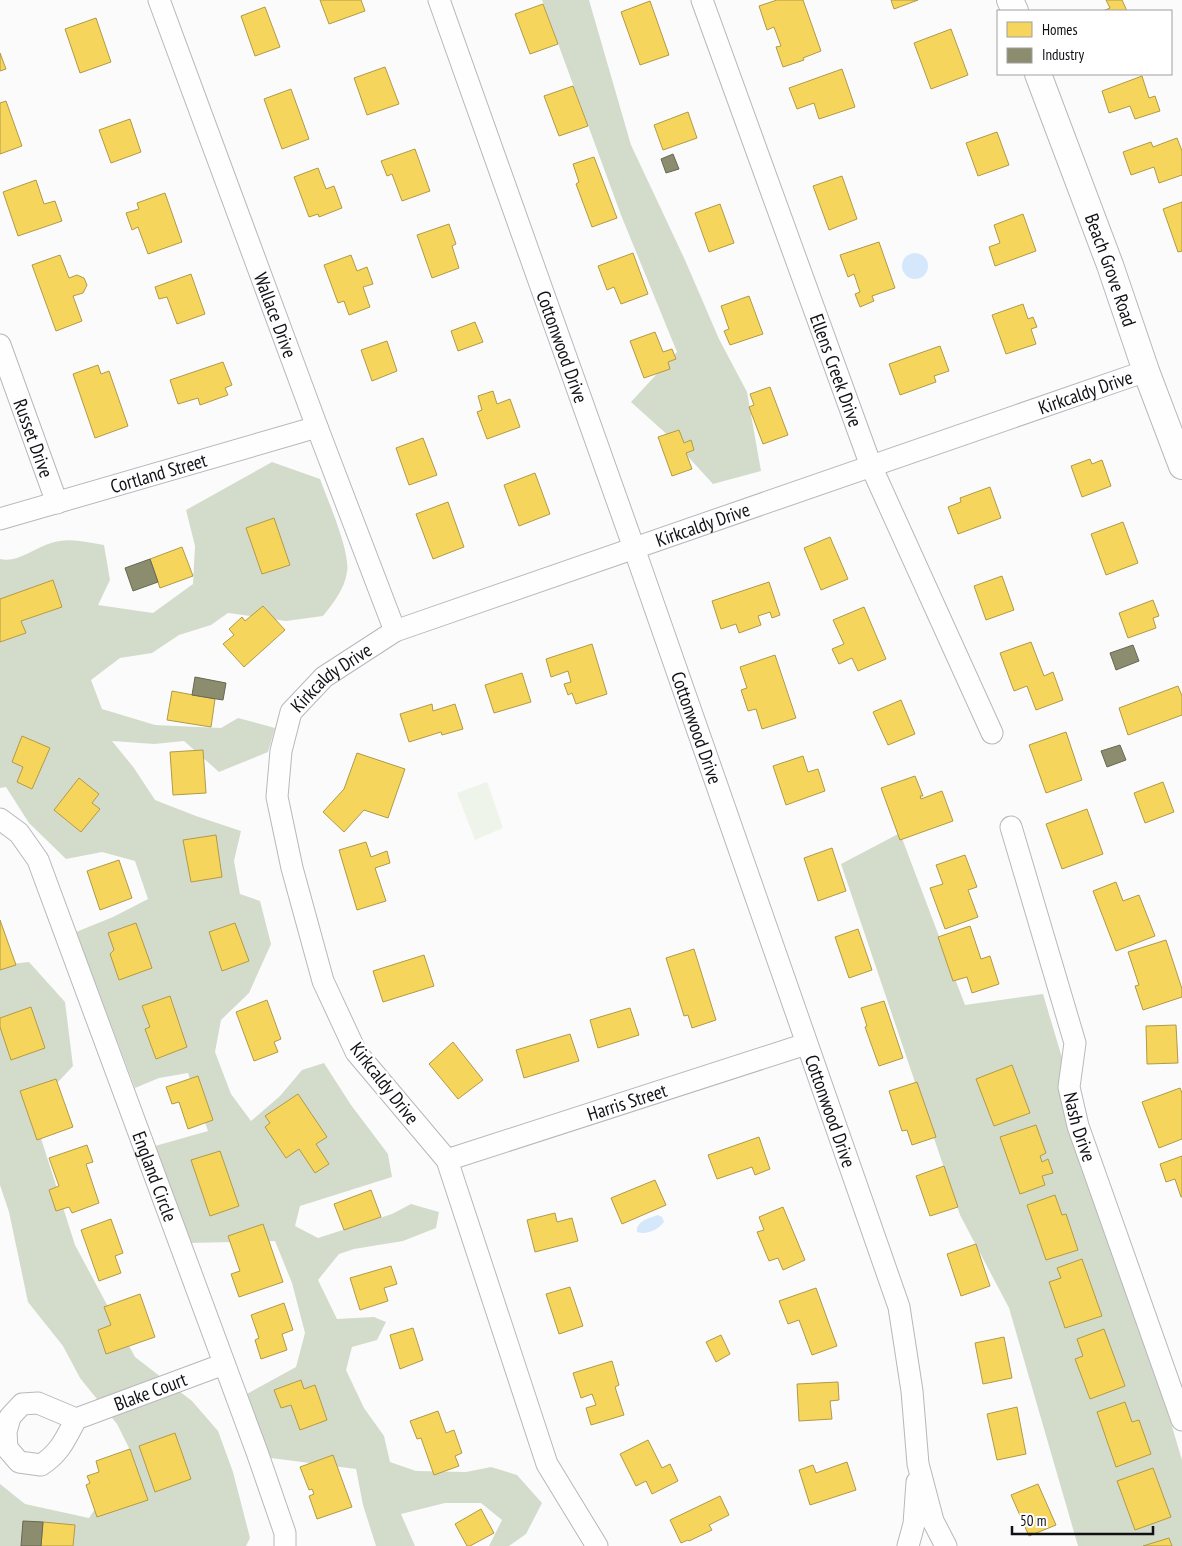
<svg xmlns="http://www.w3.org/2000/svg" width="1182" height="1546" font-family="'PT Sans Narrow',sans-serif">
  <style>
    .green { fill: #eef4e9 }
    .forest { fill: #d3dccb }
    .water { fill: #d4e7fb }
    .homes { fill: #f6d55c; stroke: #b19a47 }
    .industry { fill: #8c8c6e; stroke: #676753 }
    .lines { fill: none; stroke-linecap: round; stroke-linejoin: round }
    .minor-casing { stroke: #b8b7ba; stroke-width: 23 }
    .tertiary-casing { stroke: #b8b7ba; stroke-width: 28 }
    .minor { stroke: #fefeff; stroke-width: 21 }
    .tertiary { stroke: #fefeff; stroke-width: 26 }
    .labels { text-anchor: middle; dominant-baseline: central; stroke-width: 5; stroke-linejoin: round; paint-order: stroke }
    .street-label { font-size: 19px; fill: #111015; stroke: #fff }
  </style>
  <rect width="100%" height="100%" fill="#fbfbfc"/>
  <!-- green -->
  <path class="green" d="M487 782 503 828 475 840 457 793Z"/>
  <!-- forest -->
  <g class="forest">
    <path d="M542 0H589L631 145 685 260 719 339 747 392 761 471 713 484 671 438 631 402 677 352 621 215Z"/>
    <path d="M272 462 320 479C327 498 351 553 347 572 345 588 333 604 323 616L286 621 228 613 211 625 179 635 152 653 120 658 91 680 102 709 155 725 221 728 238 718 275 728 268 752 219 772 184 741 154 744 112 741 134 768 155 800 196 816 241 831 234 861 240 894 260 901 271 944 249 993 221 1020 215 1052 231 1094 251 1121 280 1096 302 1070 324 1063 351 1105 388 1154 392 1177 300 1206 295 1226 318 1238 392 1214 411 1204 439 1212 436 1228 403 1241 354 1249 339 1254 318 1280 337 1319 374 1317 386 1322 377 1340 352 1347 346 1370 364 1408 384 1436 390 1462 416 1471 466 1472 491 1467 517 1475 542 1503 526 1534 509 1546H489L502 1520 481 1503H445L401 1514 415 1546H376L363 1505 356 1469 271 1458 245 1395 296 1367 305 1333 292 1283 275 1241 189 1243 155 1146 208 1131 188 1073 159 1078 135 1088 76 932 113 917 148 899 135 861 102 852 66 859 29 823 6 787 0 788V559C18 563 34 548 51 543 68 537 87 542 104 545L110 580 98 605 153 613 193 584 195 546 186 510Z"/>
    <path d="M900 833 965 1005 1043 994 1182 1460V1546H1078L1009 1308 960 1215 841 864Z"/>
    <path d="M29 962 65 1002 73 1066 32 1110 75 1245 135 1357 192 1401 218 1431 233 1472 250 1538 246 1546H0V1484L25 1504 89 1518 132 1454 117 1424 80 1378 63 1346 28 1302 9 1212 0 1185V965Z"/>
  </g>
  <!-- water -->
  <g class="water">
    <circle cx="915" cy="266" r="13"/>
    <path d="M658 1215 662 1217 664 1222C657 1230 648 1235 637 1232 636 1221 649 1218 658 1215Z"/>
  </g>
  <!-- homes -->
  <g class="homes">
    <path d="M320 0H361L365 11 329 24Z"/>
    <path d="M777 0H803L821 51 803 58 804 60 783 67 776 47 781 46 774 27 767 30 759 6Z"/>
    <path d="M891 0H918L894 9Z"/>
    <path d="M1106 0H1122L1127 11H1103L1110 8Z"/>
    <path d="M650 1 669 55 640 65 621 12Z"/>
    <path d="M543 4 558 44 530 54 515 14Z"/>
    <path d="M265 7 280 47 255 56 241 16Z"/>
    <path d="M96 18 111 62 80 73 65 29Z"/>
    <path d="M951 29 968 75 931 89 914 43Z"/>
    <path d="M0 53 6 69 0 71Z"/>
    <path d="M385 67 399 104 367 115 354 78Z"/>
    <path d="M842 69 855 107 819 119 814 103 797 109 789 88Z"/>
    <path d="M1142 76 1149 98 1155 96 1160 111 1135 119 1130 106 1109 113 1102 91Z"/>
    <path d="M573 86 588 126 559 136 544 96Z"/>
    <path d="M291 89 309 139 282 149 264 99Z"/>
    <path d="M6 101 22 146 0 154V103Z"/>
    <path d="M688 112 697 138 663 150 654 125Z"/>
    <path d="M130 119 141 152 111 163 99 130Z"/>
    <path d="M997 132 1009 165 978 176 966 143Z"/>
    <path d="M1177 138 1182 151V175L1159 183 1154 167 1131 175 1123 152 1151 142 1153 147Z"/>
    <path d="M415 149 430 191 402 201 392 174 387 176 381 161Z"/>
    <path d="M594 157 617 218 592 227 576 184 579 182 573 164Z"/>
    <path d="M318 168 326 189 334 186 342 208 319 217 318 214 309 217 294 177Z"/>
    <path d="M842 176 857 219 829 230 813 186Z"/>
    <path d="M36 180 44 204 55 201 62 221 18 236 3 192Z"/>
    <path d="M165 193 182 242 148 254 138 227 132 230 126 213 139 209 137 203Z"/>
    <path d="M1182 202V251L1178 252 1163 209Z"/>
    <path d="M720 204 734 243 709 252 695 213Z"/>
    <path d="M1023 214 1036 251 995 266 989 247 1000 243 994 225Z"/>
    <path d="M449 224 456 244 452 246 459 268 432 278 417 235Z"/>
    <path d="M879 242 895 288 872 296 874 301 860 307 855 294 860 292 854 274 848 277 840 255Z"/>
    <path d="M633 253 648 294 621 304 614 287 607 290 598 266Z"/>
    <path d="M60 255 69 278 77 275 84 278 87 285 83 293 73 296 82 321 56 331 32 265Z"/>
    <path d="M351 255 357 271 367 267 373 284 363 287 370 307 349 315 344 301 338 303 324 265Z"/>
    <path d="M191 274 205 314 177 324 167 297 159 299 155 287Z"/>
    <path d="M749 296 763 334 730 345 724 331 729 329 721 306Z"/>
    <path d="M1023 304 1028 319 1033 317 1037 327 1031 329 1036 344 1006 354 992 315Z"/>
    <path d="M475 322 483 342 458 351 451 331Z"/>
    <path d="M655 332 663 352 672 349 676 359 668 362 670 369 644 378 630 341Z"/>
    <path d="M387 341 397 371 372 381 361 350Z"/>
    <path d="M940 346 949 371 934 376 936 382 900 395 889 364Z"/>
    <path d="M223 362 232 385 225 388 228 395 200 405 198 398 178 404 170 380Z"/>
    <path d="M98 365 101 374 109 371 128 426 95 438 73 374Z"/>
    <path d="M770 387 788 435 763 444 749 407 754 405 750 394Z"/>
    <path d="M493 391 497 404 510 399 520 427 487 439 477 412 482 410 478 396Z"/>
    <path d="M679 430 684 443 691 440 694 450 686 453 692 469 672 476 658 437Z"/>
    <path d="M423 438 437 475 409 485 396 448Z"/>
    <path d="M1090 459 1092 464 1102 460 1111 486 1082 497 1071 466Z"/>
    <path d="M535 473 550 514 519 526 504 485Z"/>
    <path d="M990 487 1001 518 958 534 948 507 961 502 960 498Z"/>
    <path d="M448 502 464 547 433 559 416 514Z"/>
    <path d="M274 518 290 565 262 574 246 528Z"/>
    <path d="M1123 522 1138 563 1106 575 1091 534Z"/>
    <path d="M830 537 848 579 821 590 804 548Z"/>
    <path d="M182 547 193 576 160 588 150 559Z"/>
    <path d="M1002 576 1014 610 986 620 974 586Z"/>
    <path d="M53 580 62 607 21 621 26 633 0 642V599Z"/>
    <path d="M769 582 780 615 772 618 770 612 758 616 761 625 739 633 736 624 721 629 712 601Z"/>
    <path d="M1153 600 1159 616 1153 618 1156 628 1128 638 1119 613Z"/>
    <path d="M263 606 285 630 244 667 223 644 234 635 229 629 242 617 245 621Z"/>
    <path d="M864 607 886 659 858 671 852 658 839 664 832 649 844 644 833 620Z"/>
    <path d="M1031 642 1044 676 1053 672 1063 700 1036 710 1027 686 1014 691 1000 653Z"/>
    <path d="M592 644 607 694 576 704 572 693 568 695 564 684 571 682 568 671 551 677 546 659Z"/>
    <path d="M775 655 796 718 762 729 756 709 748 711 741 690 747 688 740 667Z"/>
    <path d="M522 673 531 702 494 713 485 685Z"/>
    <path d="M1178 686 1182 696V715L1128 735 1119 708Z"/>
    <path d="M172 691 215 699 211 727 167 720Z"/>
    <path d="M901 700 915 734 888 745 873 712Z"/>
    <path d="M432 704 433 711 455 704 463 729 442 735 441 732 409 742 400 714Z"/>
    <path d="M1066 732 1082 780 1046 793 1029 745Z"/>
    <path d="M22 736 50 748 32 789 17 782 23 767 12 762Z"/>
    <path d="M203 750 206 793 173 795 170 752Z"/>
    <path d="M357 753 405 769 388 818 364 810 344 832 323 812 344 789Z"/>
    <path d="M803 756 808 772 818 769 825 791 786 805 773 766Z"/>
    <path d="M915 776 923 796H920L921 799 942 791 953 821 900 840 881 788Z"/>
    <path d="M79 778 99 794 92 803 100 809 81 832 54 810Z"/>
    <path d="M1163 782 1174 812 1145 823 1134 793Z"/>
    <path d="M1087 809 1103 854 1062 869 1046 824Z"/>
    <path d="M216 835 222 877 191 882 183 840Z"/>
    <path d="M366 842 371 857 387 851 390 863 375 868 386 901 357 910 339 850Z"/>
    <path d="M832 848 846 891 818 901 804 858Z"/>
    <path d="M965 855 977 887 968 890 978 917 945 929 930 888 943 884 936 865Z"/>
    <path d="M119 860 132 898 100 910 87 871Z"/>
    <path d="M1116 882 1123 901 1139 895 1155 936 1116 951 1093 891Z"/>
    <path d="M0 920 16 965 0 970Z"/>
    <path d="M136 923 152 968 119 980 110 954 114 950 108 933Z"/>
    <path d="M235 923 249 961 222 971 209 932Z"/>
    <path d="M970 926 981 959 990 956 999 984 972 993 967 977 953 981 938 937Z"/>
    <path d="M858 929 872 970 849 978 835 937Z"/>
    <path d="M1166 940 1182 989V997L1143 1010 1135 986 1139 985 1128 952Z"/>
    <path d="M694 949 716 1020 692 1028 688 1015 684 1016 666 958Z"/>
    <path d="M424 955 434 986 383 1002 373 971Z"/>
    <path d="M170 996 187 1047 156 1059 145 1029 150 1027 142 1006Z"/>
    <path d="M267 1000 281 1039 274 1042 278 1052 254 1061 236 1012Z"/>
    <path d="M884 1001 903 1058 879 1066 865 1027 867 1026 861 1008Z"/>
    <path d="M31 1007 45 1048 11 1060 0 1027V1018Z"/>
    <path d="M630 1008 639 1035 598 1048 590 1020Z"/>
    <path d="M1176 1025 1178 1063 1147 1064 1146 1026Z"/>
    <path d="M570 1034 579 1061 524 1078 516 1050Z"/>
    <path d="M453 1042 483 1080 458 1099 429 1064Z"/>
    <path d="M1012 1065 1030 1113 994 1126 976 1079Z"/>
    <path d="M198 1076 213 1120 188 1129 179 1102 172 1104 166 1087Z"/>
    <path d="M56 1079 73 1127 37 1140 20 1091Z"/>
    <path d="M917 1082 936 1137 912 1145 907 1130 902 1131 889 1091Z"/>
    <path d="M1180 1088 1182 1093V1139L1159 1148 1142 1102Z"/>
    <path d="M298 1094 327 1137 316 1144 329 1164 315 1173 299 1149 286 1158 265 1127 270 1123 265 1116Z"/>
    <path d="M1036 1125 1046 1153 1040 1156 1042 1162 1048 1159 1053 1173 1042 1176 1045 1185 1020 1194 1000 1137Z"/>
    <path d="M759 1137 770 1169 755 1175 752 1167 717 1179 708 1155Z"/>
    <path d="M87 1145 93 1162 86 1164 99 1203 72 1213 69 1207 56 1211 49 1190 59 1186 49 1158Z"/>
    <path d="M220 1151 239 1206 210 1216 191 1160Z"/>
    <path d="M1182 1156V1197H1181L1175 1179 1166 1182 1160 1164Z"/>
    <path d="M944 1166 958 1207 930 1216 916 1176Z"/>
    <path d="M655 1180 666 1205 622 1224 611 1198Z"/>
    <path d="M371 1190 381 1217 344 1230 334 1204Z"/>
    <path d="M1055 1195 1062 1215 1066 1214 1078 1250 1046 1260 1027 1205Z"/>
    <path d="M783 1207 805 1260 783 1270 778 1258 769 1261 757 1232 764 1230 759 1217Z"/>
    <path d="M555 1213 557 1222 572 1218 578 1241 535 1252 527 1220Z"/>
    <path d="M111 1219 123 1253 115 1256 121 1273 99 1281 81 1230Z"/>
    <path d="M263 1224 283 1282 239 1297 231 1274 240 1271 228 1236Z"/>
    <path d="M976 1244 990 1286 961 1296 947 1254Z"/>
    <path d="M1082 1259 1102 1316 1065 1328 1049 1282 1061 1278 1057 1268Z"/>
    <path d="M391 1266 397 1284 384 1288 388 1301 360 1310 350 1278Z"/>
    <path d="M570 1287 583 1326 559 1334 546 1294Z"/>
    <path d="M816 1288 837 1346 812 1355 799 1320 788 1324 779 1301Z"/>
    <path d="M140 1294 155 1337 106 1354 98 1330 111 1325 104 1307Z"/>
    <path d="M284 1303 293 1330 282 1334 287 1350 261 1359 255 1340 259 1338 251 1315Z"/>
    <path d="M413 1328 423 1360 400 1369 390 1335Z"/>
    <path d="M1104 1329 1125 1386 1090 1399 1075 1359 1083 1356 1077 1339Z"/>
    <path d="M721 1335 730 1354 716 1362 706 1342Z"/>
    <path d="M1004 1337 1012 1378 983 1384 975 1343Z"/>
    <path d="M612 1361 619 1385 615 1387 624 1415 591 1425 586 1408 596 1405 592 1394 581 1398 573 1373Z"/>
    <path d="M301 1380 304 1389 315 1385 327 1420 300 1430 291 1405 281 1408 274 1390Z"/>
    <path d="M838 1382 839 1400 830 1401 832 1419 799 1421 797 1384Z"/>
    <path d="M1125 1402 1132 1422 1139 1420 1151 1454 1116 1467 1097 1412Z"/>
    <path d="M1017 1407 1026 1454 997 1460 987 1414Z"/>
    <path d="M438 1411 446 1433 454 1430 462 1453 455 1456 459 1466 434 1475 421 1438 417 1439 410 1421Z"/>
    <path d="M175 1433 191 1479 155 1492 139 1446Z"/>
    <path d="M648 1440 662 1468 670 1464 678 1481 652 1494 646 1481 636 1486 620 1454Z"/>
    <path d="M130 1449 148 1500 97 1517 86 1485 90 1483 87 1476 99 1472 96 1461Z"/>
    <path d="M333 1455 352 1507 317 1519 309 1496 314 1494 312 1489 309 1490 300 1467Z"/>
    <path d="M847 1462 856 1490 810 1505 799 1470 813 1465 816 1473Z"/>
    <path d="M1153 1468 1171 1517 1135 1530 1117 1481Z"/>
    <path d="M1038 1484 1056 1525 1029 1536 1011 1495Z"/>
    <path d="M720 1496 729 1515 709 1525 712 1530 689 1541 688 1540 681 1543 670 1520Z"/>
    <path d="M481 1509 494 1533 470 1546H467L455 1524Z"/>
    <path d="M43 1522 75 1525 73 1546H41Z"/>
    <path d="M1169 1538 1172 1546H1143Z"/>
  </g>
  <!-- industry -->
  <g class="industry">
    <path d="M673 154 679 169 666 173 661 159Z"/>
    <path d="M150 559 158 582 133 591 125 568Z"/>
    <path d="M1133 645 1139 661 1116 670 1110 653Z"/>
    <path d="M195 677 226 683 223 700 192 695Z"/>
    <path d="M1120 745 1126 760 1107 767 1101 751Z"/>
    <path d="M23 1521 43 1522 41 1546H21Z"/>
  </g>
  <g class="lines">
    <!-- minor casing -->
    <g class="minor-casing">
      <g id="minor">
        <path id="s1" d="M159 0 317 427 395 631"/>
        <path id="s2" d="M439 0 634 548 899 1307 912 1391 918 1464 933 1521 946 1546"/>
        <path id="s3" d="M702 0 871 466 992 733"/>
        <path id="s4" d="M0 345 57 503"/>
        <path id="s5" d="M0 519 317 427"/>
        <path id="s6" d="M0 819 19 833 38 860 257 1452 285 1533V1546"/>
        <path id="s7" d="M1011 827 1075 1043 1069 1087 1078 1126 1182 1420"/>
        <path id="s8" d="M447 1160 806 1044"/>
        <path id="s9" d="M76 1419C66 1438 60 1453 41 1465L19 1462 7 1448 6 1432 10 1417 22 1404 38 1403 76 1419 224 1364"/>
        <path id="s10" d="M597 1546 547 1464 447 1160 356 1052 323 981 292 868 277 797 281 751 291 712 324 677 395 631 1146 371"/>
        <path d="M908 1546 914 1524 917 1482"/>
      </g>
    </g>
    <!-- tertiary casing -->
    <g class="tertiary-casing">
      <g id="tertiary">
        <path d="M1010 0 1015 11"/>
        <path id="s11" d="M1038 74 1110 265 1146 371 1182 466"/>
      </g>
    </g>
    <!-- minor -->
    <use href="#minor" class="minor"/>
    <!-- tertiary -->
    <use href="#tertiary" class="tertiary"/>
  </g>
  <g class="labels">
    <!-- street labels -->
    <g class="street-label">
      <text stroke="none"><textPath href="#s11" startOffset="209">Beach Grove Road</textPath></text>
      <text stroke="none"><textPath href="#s1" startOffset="336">Wallace Drive</textPath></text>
      <text stroke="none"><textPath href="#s2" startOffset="368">Cottonwood Drive</textPath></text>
      <text stroke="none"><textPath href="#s3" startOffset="394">Ellens Creek Drive</textPath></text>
      <text stroke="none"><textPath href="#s10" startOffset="1775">Kirkcaldy Drive</textPath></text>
      <text stroke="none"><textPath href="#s4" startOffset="99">Russet Drive</textPath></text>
      <text stroke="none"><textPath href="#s5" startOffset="165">Cortland Street</textPath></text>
      <text stroke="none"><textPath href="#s10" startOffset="1370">Kirkcaldy Drive</textPath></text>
      <text stroke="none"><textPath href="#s10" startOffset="965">Kirkcaldy Drive</textPath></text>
      <text stroke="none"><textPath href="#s2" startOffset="772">Cottonwood Drive</textPath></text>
      <text transform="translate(385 1083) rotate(52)">Kirkcaldy Drive</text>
      <text stroke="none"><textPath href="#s8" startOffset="189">Harris Street</textPath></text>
      <text stroke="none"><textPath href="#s2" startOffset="1178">Cottonwood Drive</textPath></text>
      <text stroke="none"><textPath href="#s7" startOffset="311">Nash Drive</textPath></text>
      <text stroke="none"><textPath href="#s6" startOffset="394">England Circle</textPath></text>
      <text stroke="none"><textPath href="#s9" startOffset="285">Blake Court</textPath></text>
    </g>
  </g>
  <!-- legend -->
  <rect x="997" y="10" width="175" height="65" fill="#ffffff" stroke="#a09fa1"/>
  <rect x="1007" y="22" width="25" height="15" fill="#f6d55c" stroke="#a09fa1"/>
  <text x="1042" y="35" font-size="15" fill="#111015">Homes</text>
  <rect x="1007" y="48" width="25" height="15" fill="#8c8c6e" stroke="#a09fa1"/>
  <text x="1042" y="60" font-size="15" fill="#111015">Industry</text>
  <!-- scale -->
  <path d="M1012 1526v8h141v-8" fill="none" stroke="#111015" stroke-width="2.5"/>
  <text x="1020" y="1526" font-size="15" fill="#111015" stroke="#ffffff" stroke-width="4" paint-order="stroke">50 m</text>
</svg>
